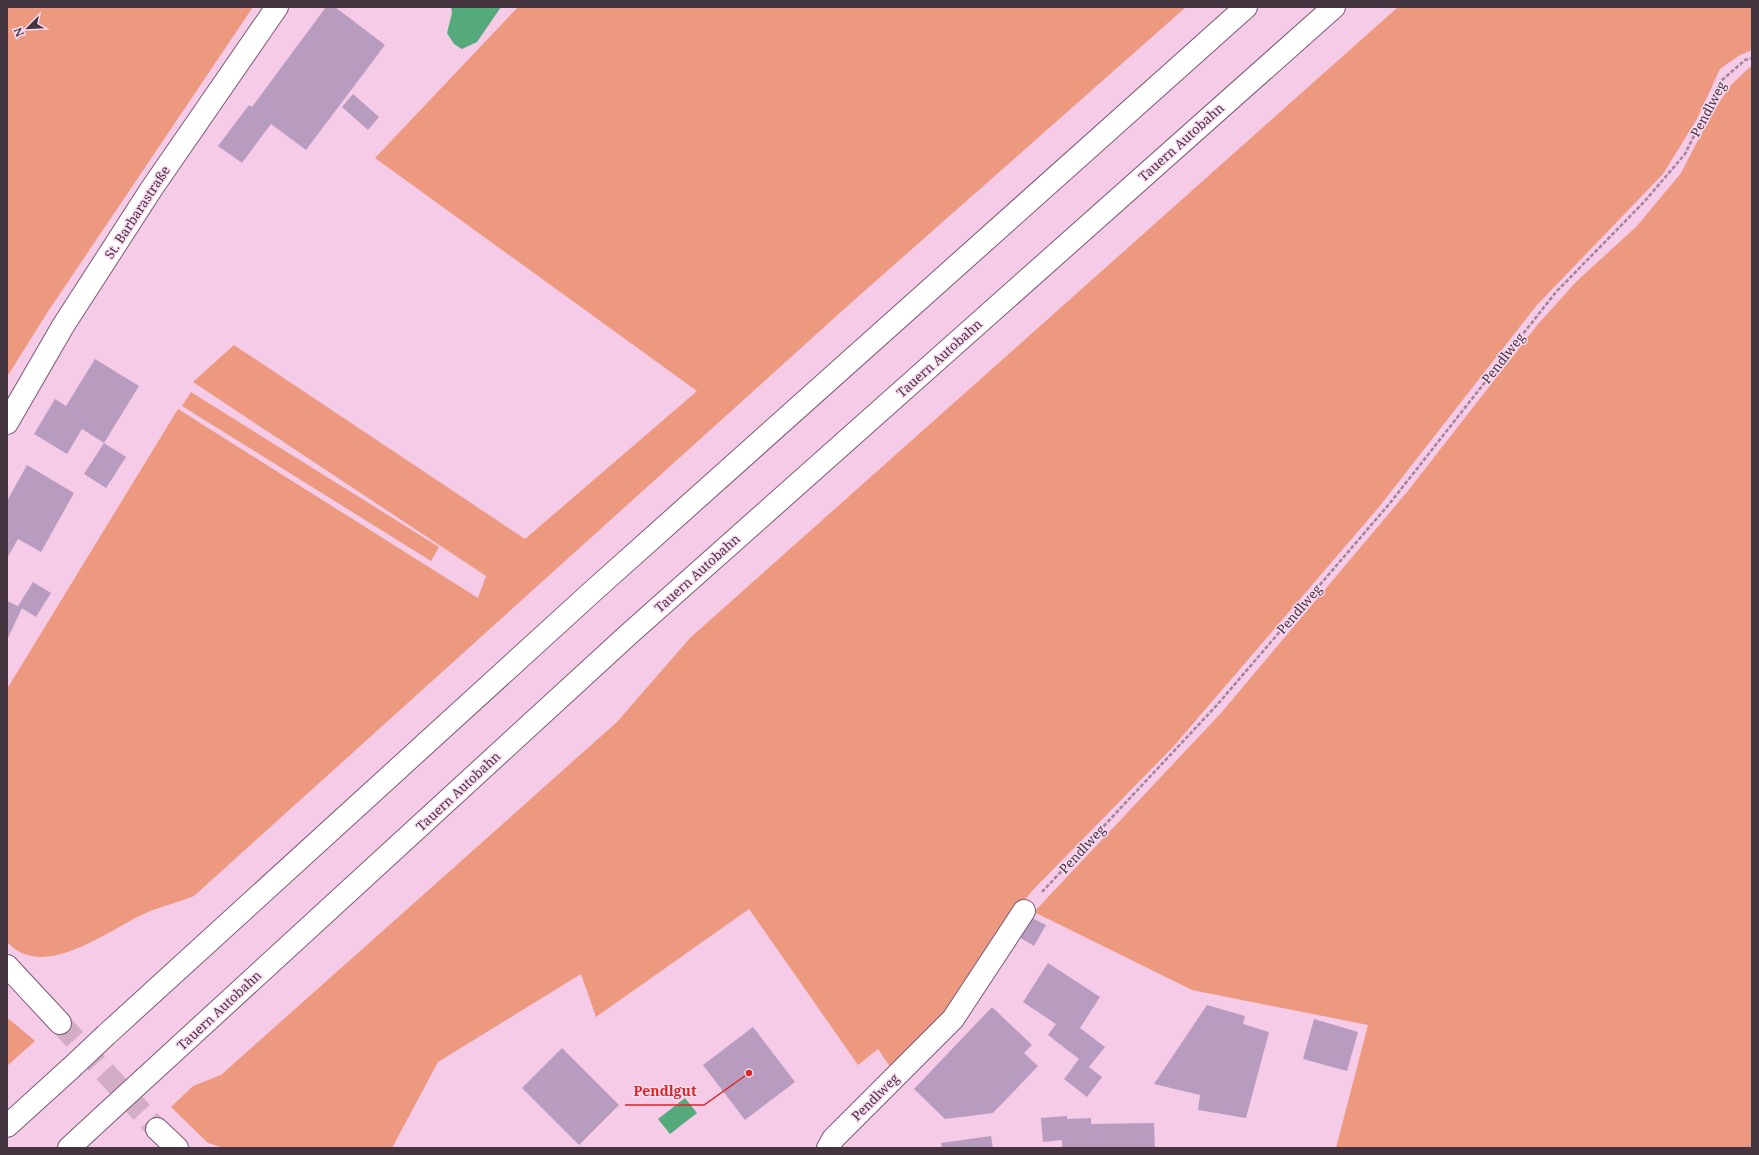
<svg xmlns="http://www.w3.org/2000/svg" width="1759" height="1155" font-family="'Noto Serif',serif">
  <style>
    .green { fill: #ed997f }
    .water { fill: #55aa7c }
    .building { fill: #b79cc0 }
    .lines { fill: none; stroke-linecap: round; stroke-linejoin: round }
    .minor-tunnel { stroke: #d2adc5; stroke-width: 22; stroke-dasharray: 22 11; stroke-linecap: butt }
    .minor-casing { stroke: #7c5972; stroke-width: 24 }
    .highway-casing { stroke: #7c5972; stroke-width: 24 }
    .path { stroke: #a28498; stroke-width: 2.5; stroke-dasharray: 4 2; stroke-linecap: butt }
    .minor { stroke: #fff; stroke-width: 22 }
    .highway { stroke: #fff; stroke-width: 22 }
    .highway-bridge-casing { stroke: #7c5972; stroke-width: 24; stroke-linecap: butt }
    .highway-bridge { stroke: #fff; stroke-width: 22 }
    .labels { text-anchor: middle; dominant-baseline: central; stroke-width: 3; stroke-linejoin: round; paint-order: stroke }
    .street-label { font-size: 13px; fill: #44343f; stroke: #fddbf2 }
    .leader { fill: none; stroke: #d62828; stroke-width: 1.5 }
    .callout-dot { fill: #d62828; stroke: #fddbf2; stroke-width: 1.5 }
    .callout-label { font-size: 14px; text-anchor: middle; font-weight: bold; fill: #d62828; stroke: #fddbf2; stroke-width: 3; stroke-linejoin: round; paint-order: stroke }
  </style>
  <rect width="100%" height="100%" fill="#f5cbe7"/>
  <!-- green -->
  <g class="green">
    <path d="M7 7H253L47 313 7 377Z"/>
    <path d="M518 7H1186L852 302 194 896C179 902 163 906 148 912 110 928 45 983 7 942V689L178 409 478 598 486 576 193 382 234 345 525 539 697 391 375 158Z"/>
    <path d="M1398 7H1752V50L1740 55 1720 69 1697 119 1663 174 1537 305 1379 507 1173 747 1031 892 1003 928 947 1017 893 1071 878 1049 858 1065 749 909 596 1017 581 974 438 1062 392 1148H224L208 1143 171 1107 193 1086 221 1075 617 722 690 638Z"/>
    <path d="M1752 65V1148H1336L1368 1025 1192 990 1034 912 1221 713 1407 492 1538 324 1577 281 1637 226 1681 173 1712 113 1731 85Z"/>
    <path d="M191 392 439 547 431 561 182 406Z"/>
    <path d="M9 1019 35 1041 7 1066V1021Z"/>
  </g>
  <!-- water -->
  <g class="water">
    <path d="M451 7H501L477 42 462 49 454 44 447 33 452 13Z"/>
    <path d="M685 1098 697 1113 670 1134 658 1119Z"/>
  </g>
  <!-- building -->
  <g class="building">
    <path d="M326 7H335L385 45 306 150 271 124 242 163 218 146 249 105 252 107Z"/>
    <path d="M353 94 379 117 368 130 342 107Z"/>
    <path d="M95 359 139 386 104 443 126 457 106 488 84 474 104 443 82 429 67 454 34 434 55 399 66 406Z"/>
    <path d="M27 465 74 493 41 552 18 539 7 558V501Z"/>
    <path d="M33 582 51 593 36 617 18 606Z"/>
    <path d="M7 601 22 608 7 640Z"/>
    <path d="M1030 917 1046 925 1034 946 1019 937Z"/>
    <path d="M1048 963 1100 997 1080 1028 1105 1047 1089 1067 1102 1077 1087 1097 1064 1079 1079 1059 1048 1035 1056 1024 1023 1002Z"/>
    <path d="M1207 1005 1245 1016 1243 1024 1269 1032 1246 1118 1198 1110 1200 1095 1154 1084Z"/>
    <path d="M992 1007 1032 1045 1024 1053 1038 1066 993 1113 945 1119 914 1089Z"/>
    <path d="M1314 1019 1358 1032 1347 1071 1303 1059Z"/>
    <path d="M753 1027 795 1082 745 1120 703 1065Z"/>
    <path d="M562 1048 619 1105 579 1145 522 1088Z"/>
    <path d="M1067 1116V1119L1091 1118V1124L1154 1123 1155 1148H1062V1140L1043 1142 1041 1118Z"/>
    <path d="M991 1136 993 1148H942L941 1143Z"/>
  </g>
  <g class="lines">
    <!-- minor-tunnel -->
    <path class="minor-tunnel" d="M60 1023 157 1129"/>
    <!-- minor casing -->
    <g class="minor-casing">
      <g id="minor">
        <path d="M7 423 63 326 152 188 277 7"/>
        <path d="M7 966 60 1023"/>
        <path d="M157 1129 177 1148"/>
        <path d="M828 1148 833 1139 953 1019 1024 911"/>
      </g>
    </g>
    <!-- highway casing -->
    <g class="highway-casing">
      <g id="highway">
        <path d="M106 1035 593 591 1246 7"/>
        <path d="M145 1078 629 634 1334 7"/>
        <path d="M7 1126 71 1068"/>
        <path d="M69 1148 109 1111"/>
      </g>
    </g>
    <!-- path -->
    <path class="path" d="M1042 892 1217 705 1390 503 1556 292 1644 202 1685 154 1721 81 1745 60 1752 58"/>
    <!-- minor -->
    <use href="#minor" class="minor"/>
    <!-- highway -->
    <use href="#highway" class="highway"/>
    <!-- highway-bridge casing -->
    <g class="highway-bridge-casing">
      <g id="highway-bridge">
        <path d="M71 1068 106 1035"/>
        <path d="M109 1111 145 1078"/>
      </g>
    </g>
    <!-- highway-bridge -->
    <use href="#highway-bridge" class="highway-bridge"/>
  </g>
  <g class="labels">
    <!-- street labels -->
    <g class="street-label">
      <text transform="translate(1708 109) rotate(-62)">Pendlweg</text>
      <text transform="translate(1181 142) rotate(-42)">Tauern Autobahn</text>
      <text transform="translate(137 212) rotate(-57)">St. Barbarastraße</text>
      <text transform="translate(939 358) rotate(-42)">Tauern Autobahn</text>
      <text transform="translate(1503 358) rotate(-52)">Pendlweg</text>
      <text transform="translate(697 573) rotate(-42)">Tauern Autobahn</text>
      <text transform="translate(1299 609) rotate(-49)">Pendlweg</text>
      <text transform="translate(458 791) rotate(-43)">Tauern Autobahn</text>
      <text transform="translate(1082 849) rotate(-47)">Pendlweg</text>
      <text transform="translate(219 1010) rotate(-43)">Tauern Autobahn</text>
      <text transform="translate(875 1097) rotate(-45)">Pendlweg</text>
    </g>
  </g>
  <!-- callouts -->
  <path class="leader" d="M749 1073L704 1105H625"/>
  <circle class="callout-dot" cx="749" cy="1073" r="4"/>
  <g class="callout-label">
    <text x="665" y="1096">Pendlgut</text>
  </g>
  <!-- border -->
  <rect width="1759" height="1155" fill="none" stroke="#44343f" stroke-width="16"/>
  <!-- north arrow -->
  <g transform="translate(28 28) rotate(246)" stroke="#fddbf2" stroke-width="3" paint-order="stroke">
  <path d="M0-3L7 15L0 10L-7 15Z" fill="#44343f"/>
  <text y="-6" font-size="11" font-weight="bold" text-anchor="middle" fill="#44343f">N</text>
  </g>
</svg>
